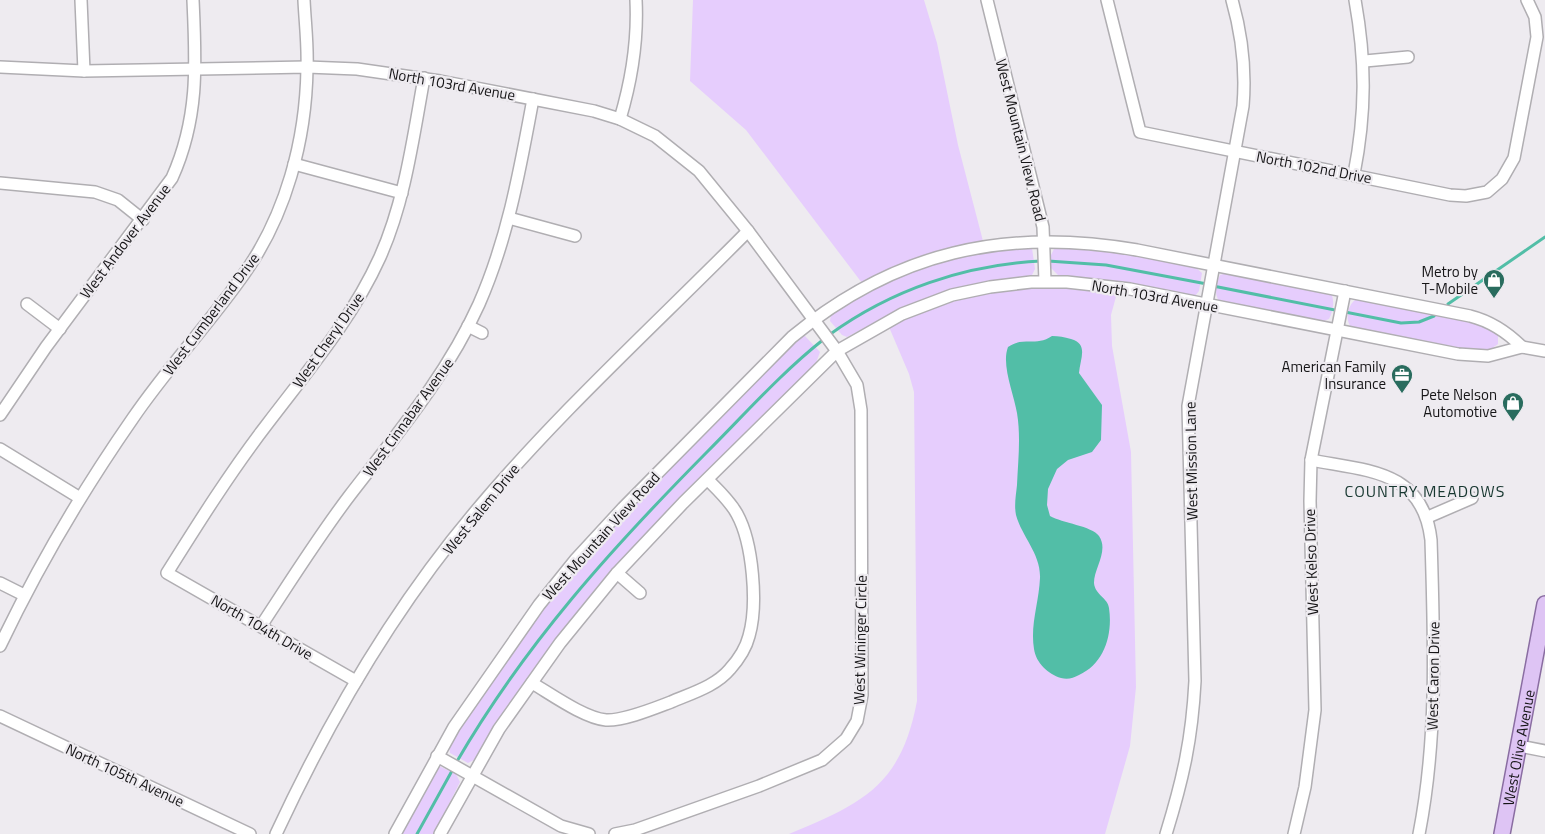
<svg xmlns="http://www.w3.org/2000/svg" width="1545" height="834" font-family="'Titillium Web',sans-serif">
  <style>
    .green { fill: #e6cdfd }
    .water { fill: #52bea7 }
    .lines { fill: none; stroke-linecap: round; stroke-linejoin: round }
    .stream { stroke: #52bea7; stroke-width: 3 }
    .minor-casing { stroke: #b0aeb2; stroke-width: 14 }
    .major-casing { stroke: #8a6da2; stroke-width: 18 }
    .minor { stroke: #fff; stroke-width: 11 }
    .major { stroke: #dec4f4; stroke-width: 15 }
    .labels { text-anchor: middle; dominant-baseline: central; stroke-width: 4.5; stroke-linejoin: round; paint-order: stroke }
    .street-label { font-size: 15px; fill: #161517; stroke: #eeebf0 }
    .poi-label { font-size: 15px; fill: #161517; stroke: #eeebf0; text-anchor: end }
    .neighbourhood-label { font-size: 16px; letter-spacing: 1px; fill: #173730; stroke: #eeebf0 }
  </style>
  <rect width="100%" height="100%" fill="#eeebf0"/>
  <!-- green -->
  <g class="green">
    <path d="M693 0H924L937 43 958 145 983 241C940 250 901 263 862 283L746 130 690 81Z"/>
    <path d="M1055 247 1101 249 1195 267 1202 273 1199 291 1195 296H1186L1101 280 1059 276 1051 268V255Z"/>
    <path d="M999 248H1032L1035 269 1032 275 939 293 898 310 847 337 842 335 830 321 831 314C866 293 902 272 942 260 961 255 980 252 999 248Z"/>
    <path d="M1226 273 1331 293C1335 302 1333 311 1329 319L1321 322 1219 301C1214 294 1216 283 1220 275Z"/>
    <path d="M1047 287 1117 293 1111 315 1112 346 1131 452 1136 687 1130 746 1105 834H789C863 803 901 786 917 701L914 392 909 374 889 327C940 302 990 289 1047 287Z"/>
    <path d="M1357 299C1390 305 1478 313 1498 336V344L1491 349 1478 351 1352 328C1344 320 1348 303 1357 299Z"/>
    <path d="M805 336 820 352 816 363 692 487 612 570 533 671 474 760 468 763 450 753 449 743 522 634 594 545 799 337Z"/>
    <path d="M439 766 456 774 460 782 434 834H400L436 767Z"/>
  </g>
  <!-- water -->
  <path class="water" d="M1052 336C1059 336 1064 337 1071 339 1089 344 1080 359 1079 373L1102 405 1101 440 1092 452 1068 460 1057 469 1048 489 1047 505 1050 516C1062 523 1092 526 1099 536 1109 551 1094 568 1094 583 1095 595 1108 598 1109 608 1113 635 1104 664 1079 675 1073 678 1068 680 1061 678 1048 674 1036 663 1034 649 1030 625 1039 602 1040 578 1041 554 1022 537 1016 515 1014 505 1016 495 1017 485 1018 461 1021 437 1017 413 1014 394 1001 365 1008 347 1023 336 1036 347 1052 336Z"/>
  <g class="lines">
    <!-- stream -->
    <g class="stream">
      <path d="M1048 261 1106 265 1207 284"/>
      <path d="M1213 286 1401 323 1419 322 1434 316"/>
      <path d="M1448 304 1545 237"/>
      <path d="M829 335C891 290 964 265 1041 261"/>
      <path d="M456 763C525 644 611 549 707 452 745 414 781 373 824 339"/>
      <path d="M417 834 453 769"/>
    </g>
    <!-- minor casing -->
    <g class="minor-casing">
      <g id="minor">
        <path d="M81 0 84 71"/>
        <path d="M987 0 1043 227 1045 281"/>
        <path d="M1107 0 1140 132 1450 195 1466 196 1487 192 1502 179 1514 158 1537 37 1535 17 1527 0"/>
        <path d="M1365 61 1408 57"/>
        <path d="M0 67 84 71 307 67 357 69 440 81 594 111 620 119 655 136 699 171 748 231 837 351 857 385 861 410 862 695 857 721 846 739 822 760 759 786 635 830 615 834"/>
        <path d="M620 119C632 79 638 41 636 0"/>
        <path d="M294 164 402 193"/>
        <path d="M1354 174C1366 113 1366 61 1355 0"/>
        <path d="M0 183 95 192 118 200 143 220"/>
        <path d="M509 218 575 236"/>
        <path d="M27 304 60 329"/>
        <path d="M468 326 482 333"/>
        <path d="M0 415 46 347 172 178C199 118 196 64 193 0"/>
        <path d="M0 449 80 498"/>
        <path d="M1311 460C1368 471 1423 470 1431 540 1434 639 1438 737 1419 834"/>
        <path d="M1428 517 1472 498"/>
        <path d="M617 573 640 593"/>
        <path d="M0 583 24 595"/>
        <path d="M261 626C290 582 318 537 350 495 397 434 447 375 479 304 508 238 520 169 533 99"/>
        <path d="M0 646C38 566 83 490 133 418 167 368 209 324 244 274 286 215 306 140 307 68 308 45 305 22 304 0"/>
        <path d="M356 681 167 573C199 522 231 471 268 423 309 369 352 319 380 257 405 201 413 138 424 78"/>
        <path d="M532 683C551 694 584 718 606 720 624 721 655 708 671 702 692 693 716 686 730 669 738 660 746 648 749 636 758 605 753 543 737 514 730 501 718 490 708 480"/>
        <path d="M0 716 250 834"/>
        <path d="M1519 746 1545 751"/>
        <path d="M437 756 561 826 589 834"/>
        <path d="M276 834C328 722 395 607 475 512 559 412 656 324 748 231"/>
        <path d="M395 834 454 727 539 605 576 559 623 508 792 337C895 252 1005 227 1137 250L1470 316C1490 321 1507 332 1522 347"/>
        <path d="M440 834 499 729 560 643 617 573 683 503 837 351 902 314 952 295 990 287 1031 282H1067L1130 289 1458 354 1488 356 1522 347 1545 351"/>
        <path d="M1166 834C1183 779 1192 739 1195 681L1188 406 1243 106C1246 70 1242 35 1232 0"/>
        <path d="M1294 834 1305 787 1315 710 1310 501 1311 460 1345 291"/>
      </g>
    </g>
    <!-- major casing -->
    <g class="major-casing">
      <g id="major">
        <path id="s1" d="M1502 834 1545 604"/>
      </g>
    </g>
    <!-- minor -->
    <use href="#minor" class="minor"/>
    <!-- major -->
    <use href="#major" class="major"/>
  </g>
  <!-- icons -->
  <defs>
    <g id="shop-pin" transform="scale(1.125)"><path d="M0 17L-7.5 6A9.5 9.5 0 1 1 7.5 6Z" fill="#296c5e" stroke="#eeebf0"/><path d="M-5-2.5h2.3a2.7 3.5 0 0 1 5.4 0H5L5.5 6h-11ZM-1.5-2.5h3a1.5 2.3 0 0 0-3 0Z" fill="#fff"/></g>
    <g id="office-pin" transform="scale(1.125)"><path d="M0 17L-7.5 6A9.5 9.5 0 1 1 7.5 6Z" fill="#296c5e" stroke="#eeebf0"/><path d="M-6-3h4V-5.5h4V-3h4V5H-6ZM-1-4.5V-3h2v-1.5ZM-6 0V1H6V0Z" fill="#fff"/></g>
  </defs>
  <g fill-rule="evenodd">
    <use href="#shop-pin" x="1494" y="280"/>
    <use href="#office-pin" x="1402" y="375"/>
    <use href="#shop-pin" x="1513" y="403"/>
  </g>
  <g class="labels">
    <!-- street labels -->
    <g class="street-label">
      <text transform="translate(452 84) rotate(10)">North 103rd Avenue</text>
      <text transform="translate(1021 140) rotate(76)">West Mountain View Road</text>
      <text transform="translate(1314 167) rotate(11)">North 102nd Drive</text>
      <text transform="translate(125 241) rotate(-53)">West Andover Avenue</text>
      <text transform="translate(1155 296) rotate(10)">North 103rd Avenue</text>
      <text transform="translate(211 314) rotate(-53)">West Cumberland Drive</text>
      <text transform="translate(328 340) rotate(-55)">West Cheryl Drive</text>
      <text transform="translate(408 417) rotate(-54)">West Cinnabar Avenue</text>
      <text transform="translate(1191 461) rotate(-91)">West Mission Lane</text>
      <text transform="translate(481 509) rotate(-51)">West Salem Drive</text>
      <text transform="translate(601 536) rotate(-48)">West Mountain View Road</text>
      <text transform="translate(1311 562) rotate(-92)">West Kelso Drive</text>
      <text transform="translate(262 627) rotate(30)">North 104th Drive</text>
      <text transform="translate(860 640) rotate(-89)">West Wininger Circle</text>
      <text transform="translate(1433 676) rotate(-89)">West Caron Drive</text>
      <text stroke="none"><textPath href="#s1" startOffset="88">West Olive Avenue</textPath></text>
      <text transform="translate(125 775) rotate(25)">North 105th Avenue</text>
    </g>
    <!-- poi labels -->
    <g class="poi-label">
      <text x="1478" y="271">Metro by<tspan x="1478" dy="17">T-Mobile</tspan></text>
      <text x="1386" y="366">American Family<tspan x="1386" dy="17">Insurance</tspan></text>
      <text x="1497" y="394">Pete Nelson<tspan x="1497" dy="17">Automotive</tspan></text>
    </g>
    <!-- neighbourhood labels -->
    <g class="neighbourhood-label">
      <text x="1425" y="491">COUNTRY MEADOWS</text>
    </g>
  </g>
</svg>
